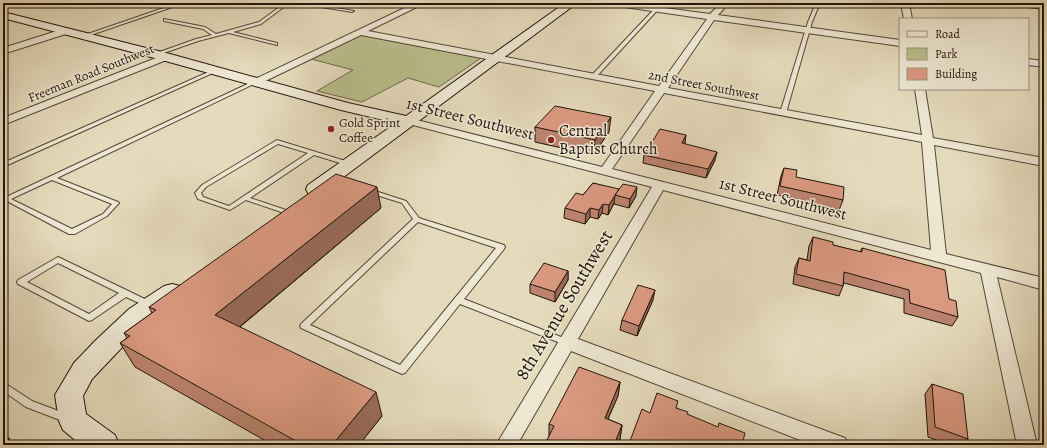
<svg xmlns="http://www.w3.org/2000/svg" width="1047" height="448" font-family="Alegreya,serif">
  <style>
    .green { fill: #babe8d; stroke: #6e694c }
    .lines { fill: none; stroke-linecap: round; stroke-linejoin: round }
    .lane-casing { stroke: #534636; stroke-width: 2 }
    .street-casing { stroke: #534636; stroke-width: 2 }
    .secondary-casing { stroke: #22140a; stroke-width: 2 }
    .lane { fill: #eee8d3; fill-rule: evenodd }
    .street { fill: #eee8d3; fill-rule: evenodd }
    .secondary { fill: #eee8d3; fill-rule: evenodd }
    .wall { fill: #bb846f; stroke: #22140a }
    .shaded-wall { fill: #996b5a; stroke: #22140a }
    .building { fill: #da9981; stroke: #22140a }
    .poi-dot { fill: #8f2418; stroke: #eee8d3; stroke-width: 1.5 }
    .labels { text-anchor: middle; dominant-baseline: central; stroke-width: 3; stroke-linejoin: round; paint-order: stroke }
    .far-street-label { font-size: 13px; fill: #22140a; stroke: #eee8d3 }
    .far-poi-label { font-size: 13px; fill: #22140a; stroke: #eee8d3; text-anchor: start }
    .street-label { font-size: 16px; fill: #22140a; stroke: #eee8d3 }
    .poi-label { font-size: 16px; fill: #22140a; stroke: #eee8d3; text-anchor: start }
    .near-street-label { font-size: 19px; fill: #22140a; stroke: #eee8d3 }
  </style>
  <rect width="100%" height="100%" fill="#e5dbbc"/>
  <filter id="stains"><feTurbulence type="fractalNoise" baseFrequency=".005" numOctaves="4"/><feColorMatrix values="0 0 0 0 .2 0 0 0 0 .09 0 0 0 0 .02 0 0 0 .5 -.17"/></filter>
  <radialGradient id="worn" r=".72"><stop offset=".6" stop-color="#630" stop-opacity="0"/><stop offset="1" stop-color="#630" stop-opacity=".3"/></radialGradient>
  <!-- green -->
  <path class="green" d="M360 35 481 58 439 87 408 78 362 102 317 91 353 70 311 59Z"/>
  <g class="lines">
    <!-- lane casing -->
    <g class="lane-casing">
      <g id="lane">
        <path d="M178 3H184L85 37 82 36Z"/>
        <path d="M285 3H289L261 24 233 32 277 43V45L229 33 198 41 158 55 154 54 196 39 212 35 203 29 164 21V19L205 27 216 34 259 22Z"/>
        <path d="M297 3H306L354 11 352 12Z"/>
        <path d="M660 3H664L596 77H592V75Z"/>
        <path d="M816 3H820L812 22 786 113 783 115 781 114 780 113 808 22Z"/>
        <path d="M213 70 217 71 3 167V163Z"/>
        <path d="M254 81 258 82 57 178 118 202 119 203 107 216 75 234H69L3 199 4 198ZM52 180 112 204 103 214 72 229 11 199Z"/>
        <path d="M277 140 352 163 353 164 350 166 314 155 250 198 286 210 287 211 284 213 246 200 230 210 198 199 195 193 202 185ZM278 144 308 153 229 206 203 197 201 193 206 187Z"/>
        <path d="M369 189 406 201 419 218 504 245 505 247 504 249 464 299 569 340 570 342 569 344 566 345 563 344 460 304 405 373 402 374 301 328 300 326 301 324 413 219 402 203 367 192 366 191 367 190ZM418 222 496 248 400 365 310 325Z"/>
        <path d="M58 257 153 303 154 305 153 307 150 308 126 297 92 320 89 321 18 284 17 282 18 280ZM58 263 119 293 89 314 27 282Z"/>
        <path d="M3 382 32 401 69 415 70 418 69 421 65 422 26 407 3 391Z"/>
      </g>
    </g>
    <!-- street casing -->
    <g class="street-casing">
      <g id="street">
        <path d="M415 3H425L368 31 659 86 707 19 611 5 607 3H627L710 14 721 3H729L718 15 900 40V46L714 20 668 88 922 135 915 89H925L933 138 1044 158V166L934 145 946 254 1044 278V290L997 277 1037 445H1017L981 273 663 190 578 339 845 438 848 445H813L571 351 517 445H496L652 187 405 123 404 121 409 118 602 167 655 91 361 35 259 84 256 85 251 82 253 80ZM664 93 922 142 931 250 612 169Z"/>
        <path d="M901 3H909L912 19H904Z"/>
        <path d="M1007 3 1044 5V9L1011 5Z"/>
        <path d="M63 29H69L70 31 69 33 3 54V48Z"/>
        <path d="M166 54 169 55 170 57 169 59 3 125V118Z"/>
        <path d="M1028 59 1044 61V67L1028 65Z"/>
      </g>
    </g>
    <!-- secondary casing -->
    <g class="secondary-casing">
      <g id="secondary">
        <path d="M565 3H577L322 193 315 195 308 193 306 189 308 185 396 123 341 110 162 60 3 18V12L170 54 348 103 406 116Z"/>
        <path d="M172 284 180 286 184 292 180 298 147 321 92 379 83 396 86 414 115 435 119 445H81L63 430 59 421 55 395 74 363 95 341 129 309 164 286Z"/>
      </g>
    </g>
    <!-- lane -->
    <use href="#lane" class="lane"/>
    <!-- street -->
    <use href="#street" class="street"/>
    <!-- secondary -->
    <use href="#secondary" class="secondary"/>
  </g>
  <!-- wall -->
  <g class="wall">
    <path d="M535 127 609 132 593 155 535 142Z"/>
    <path d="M644 155 715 160 706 178 643 163Z"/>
    <path d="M784 168 796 177 843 200 839 210 777 195 781 176Z"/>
    <path d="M593 183 636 196 629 208 614 204V203L608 215 602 213 598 219 590 217 585 224 564 218 565 208 583 195Z"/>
    <path d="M381 208 240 327 382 416 359 445H273L135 367 120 343 127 338 124 333 152 313 149 307Z"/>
    <path d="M813 237 833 245 860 252 862 248 949 299 958 317 952 326 904 313V299L844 283 843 286 839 296 793 284 795 267 799 258 807 260 809 246Z"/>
    <path d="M568 271V280L555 302 530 293V284Z"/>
    <path d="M653 300 637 336 620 330 622 320Z"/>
    <path d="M620 382 618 396 608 419 622 425 620 439 617 445H546V442L549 437V424Z"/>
    <path d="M932 384 968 439 963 445H950L928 437 925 394Z"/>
    <path d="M677 408 687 414 742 445H629L630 441 650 413Z"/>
  </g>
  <!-- shaded-wall -->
  <g class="shaded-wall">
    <path d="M611 117 609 132 593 155 595 140Z"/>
    <path d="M686 135 685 144 680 152 682 143Z"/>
    <path d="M717 152 715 160 706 178 708 169Z"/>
    <path d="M377 187 381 208 226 338 215 315Z"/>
    <path d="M637 187 636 196 629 208 630 199Z"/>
    <path d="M615 195 614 203 608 215 609 205Z"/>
    <path d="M603 204 602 213 598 219 599 210Z"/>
    <path d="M590 208V217L585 224 586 214Z"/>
    <path d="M568 271V280L555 302V292Z"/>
    <path d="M655 290 653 300 637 336 639 326Z"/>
    <path d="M620 382 618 396 602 432 605 418Z"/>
    <path d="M376 392 382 416 359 445H332Z"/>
    <path d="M622 425 620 439 617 445H614Z"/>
    <path d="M3 433 10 439 3 445Z"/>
  </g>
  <!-- building -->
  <g class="building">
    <path d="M555 106 611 117 595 140 535 127Z"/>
    <path d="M660 129 686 135 682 143 717 152 708 169 644 155Z"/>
    <path d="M784 168 797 170 796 177 844 187 843 200 780 186Z"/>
    <path d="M336 174 377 187 215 315 376 392 332 445H303L120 343 130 336 124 333 156 310 149 307Z"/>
    <path d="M593 183 619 189 609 205 603 204 599 210 590 208 586 214 565 208 576 193 583 195Z"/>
    <path d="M623 184 637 187 630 199 615 195Z"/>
    <path d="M813 237 833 242V245L862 252V248L945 270 949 299 956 301 958 317 910 303 909 290 844 272 843 286 796 274 799 258 810 261Z"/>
    <path d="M544 263 568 271 555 292 530 284Z"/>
    <path d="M638 285 655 290 639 326 622 320Z"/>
    <path d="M579 367 620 382 605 418 622 425 614 445H552L546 442 554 426 549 424Z"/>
    <path d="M932 384 963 394 968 439 935 427Z"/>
    <path d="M657 393 678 401 676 408 688 412 687 414 718 427 719 423 745 433 742 445H670L663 442 662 445H640L630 441 642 409 650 413Z"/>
  </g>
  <!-- markers -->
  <g class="poi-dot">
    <circle cx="331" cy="129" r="4"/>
    <circle cx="551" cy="140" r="4"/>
  </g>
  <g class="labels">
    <!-- far-street labels -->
    <g class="far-street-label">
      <text transform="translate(91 73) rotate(-22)">Freeman Road Southwest</text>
      <text transform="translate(704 85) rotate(11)">2nd Street Southwest</text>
    </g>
    <!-- far-poi labels -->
    <g class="far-poi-label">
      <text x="339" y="122">Gold Sprint<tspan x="339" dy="15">Coffee</tspan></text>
    </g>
    <!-- street labels -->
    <g class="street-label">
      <text transform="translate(470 119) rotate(14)">1st Street Southwest</text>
      <text transform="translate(783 199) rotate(14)">1st Street Southwest</text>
    </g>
    <!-- poi labels -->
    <g class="poi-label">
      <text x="559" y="131">Central<tspan x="559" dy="18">Baptist Church</tspan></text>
    </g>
    <!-- near-street labels -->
    <g class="near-street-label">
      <text transform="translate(564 305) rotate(-59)">8th Avenue Southwest</text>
    </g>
  </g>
  <!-- margin -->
  <rect width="1047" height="448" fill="none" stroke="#e5dbbc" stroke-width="16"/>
  <rect x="4" y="4" width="1039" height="440" fill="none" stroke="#22140a" stroke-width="2"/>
  <rect x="8" y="8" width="1031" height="432" fill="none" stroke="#22140a"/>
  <!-- legend -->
  <rect x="899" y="18" width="130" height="72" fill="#eee8d3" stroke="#9c9383"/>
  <rect x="907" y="31" width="20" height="6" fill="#eee8d3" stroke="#9c9383"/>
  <text x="935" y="38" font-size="12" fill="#22140a">Road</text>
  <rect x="907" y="48" width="20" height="12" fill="#babe8d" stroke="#9c9383"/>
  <text x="935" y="58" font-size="12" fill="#22140a">Park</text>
  <rect x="907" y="68" width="20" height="12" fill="#da9981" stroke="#9c9383"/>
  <text x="935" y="78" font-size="12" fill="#22140a">Building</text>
  <rect width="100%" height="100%" filter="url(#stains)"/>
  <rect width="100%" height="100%" fill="url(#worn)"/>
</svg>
